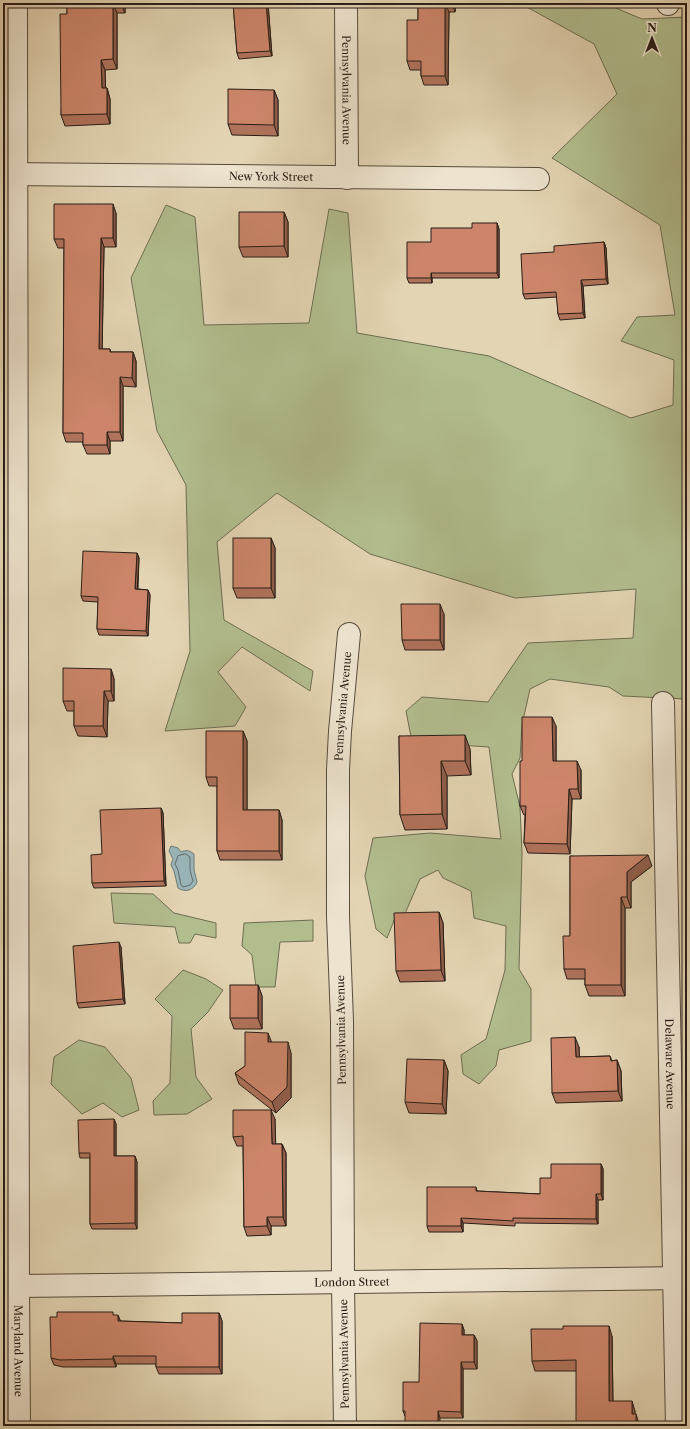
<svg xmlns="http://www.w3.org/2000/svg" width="690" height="1429" font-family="'Libre Caslon Text',serif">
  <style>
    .green { fill: #b2bd8e; stroke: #6d6e52 }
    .water { fill: #9ab5b8; stroke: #6c7977 }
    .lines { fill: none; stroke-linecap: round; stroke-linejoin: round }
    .shore { stroke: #616a67; stroke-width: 1 }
    .minor-casing { stroke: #574c3d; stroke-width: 24 }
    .minor { stroke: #ede3ce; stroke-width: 22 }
    .wall { fill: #af725b; stroke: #281e16 }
    .shaded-wall { fill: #8f5d4a; stroke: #281e16 }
    .building { fill: #cc856a; stroke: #281e16 }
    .labels { text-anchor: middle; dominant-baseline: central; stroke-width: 3.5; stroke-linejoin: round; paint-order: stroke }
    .street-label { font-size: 11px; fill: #281e16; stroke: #ede3ce }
  </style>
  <rect width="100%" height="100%" fill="#e3d4b3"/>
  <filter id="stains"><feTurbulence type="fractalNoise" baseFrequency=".005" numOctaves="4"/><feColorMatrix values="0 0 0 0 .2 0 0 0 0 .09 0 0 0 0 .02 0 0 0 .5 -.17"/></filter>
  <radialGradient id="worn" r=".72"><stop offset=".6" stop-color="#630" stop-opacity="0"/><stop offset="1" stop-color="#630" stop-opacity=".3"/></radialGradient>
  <!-- green -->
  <g class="green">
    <path d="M525 3H604L642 19 687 17V725L685 699 623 696 609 687 550 679 530 689 522 725 520 758 512 774 520 807 522 853 519 969 531 989V1041L499 1050 496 1066 479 1084 463 1074 461 1055 486 1039 505 970 506 926 474 918 471 891 443 878 438 870 420 879 404 916 395 918 387 938 376 929 365 876 373 838 430 833 501 839 489 747 412 742 406 711 422 697 488 702 528 643 633 638 636 589 515 598 370 554 277 493 217 542 224 620 313 671 310 691 242 647 218 672 246 707 235 726 165 731 190 651 186 485 157 431 131 278 166 205 195 217 204 325 309 323 329 209 348 213 357 333 489 356 631 418 673 405 674 360 621 341 637 317 675 315 660 225 552 158 617 94 594 44 525 6Z"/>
    <path d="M111 893 153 894 174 913 216 923V938L195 934 190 943H179L175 927 114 923Z"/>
    <path d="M313 920V941L280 942 275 987H256L252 955 242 946 244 923Z"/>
    <path d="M183 970 206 979 223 990 208 1012 191 1029 196 1077 212 1099 187 1114 154 1115 153 1101 170 1083 172 1016 155 999Z"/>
    <path d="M79 1040 105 1047 131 1078 139 1110 122 1117 103 1103 82 1114 51 1084 54 1057Z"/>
  </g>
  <!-- water -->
  <path class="water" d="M171 846 178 848 181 852C186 850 189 850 194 854V870L197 882C194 890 185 893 178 888L174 871 171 865 173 859 169 851Z"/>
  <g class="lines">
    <!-- shore -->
    <path class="shore" d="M186 854 190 857V870L193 881 190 885 183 887 181 885 178 870 175 864 178 856Z"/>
    <!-- minor casing -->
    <g class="minor-casing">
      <g id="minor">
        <path id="s1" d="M16 3 18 1286 19 1426"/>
        <path id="s2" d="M346 3 347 178"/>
        <path d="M668 3V4"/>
        <path id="s3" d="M3 174 538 179"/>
        <path id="s4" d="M663 703 677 1426"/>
        <path id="s5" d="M18 1286 687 1278"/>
        <path id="s6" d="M345 1426 343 1283 342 1021 338 916V770L340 731 349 634"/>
      </g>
    </g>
    <!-- minor -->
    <use href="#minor" class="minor"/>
  </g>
  <!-- wall -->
  <g class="wall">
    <path d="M67 3H125V13H117V69L105 70V88H107L110 99V124L65 126 61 115 67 14Z"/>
    <path d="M233 3H268L272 56 239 59 237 53Z"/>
    <path d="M418 3H456L455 12H449L448 85H424L421 76V70H410L407 61 418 20Z"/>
    <path d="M274 90 278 100V136L232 135 228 124Z"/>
    <path d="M284 212 288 222V257H243L239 247Z"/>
    <path d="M116 213V247H104L102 349H110L111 352H133L136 361V387L123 386V441H110V454H87L83 445V442H66L63 433 64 248H58L54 239Z"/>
    <path d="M497 223 499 229V278H432V283H409L407 278 431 242 472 228Z"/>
    <path d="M604 242 606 248 608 284 583 286 585 318 560 320 558 314 557 297 525 299 523 294 554 252Z"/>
    <path d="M271 538 275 548V598H237L233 588Z"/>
    <path d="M137 553 139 558 138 589 148 590 150 595 148 636 99 635 97 629 98 602 83 601 81 596Z"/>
    <path d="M444 614V650H405L402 640Z"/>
    <path d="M111 669 114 679V701H108L107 737 78 736 74 726V711H67L63 701Z"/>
    <path d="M556 726V761L581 770V799H572L570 854 528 853 524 843 525 815H524L520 806 522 761Z"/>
    <path d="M243 731 247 741V810H279L282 820V860H220L217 851V786H209L206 777Z"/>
    <path d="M399 736 470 749 471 775 447 776V829L405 830 400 815Z"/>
    <path d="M161 808 163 813 166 886 94 888 92 883 102 854Z"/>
    <path d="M570 856 652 866 631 882V908H625V996H589L585 985V979H567L564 969 570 936Z"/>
    <path d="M439 912 443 923 445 981 400 982 396 971Z"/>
    <path d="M121 947 125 1004 79 1008 77 1003Z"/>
    <path d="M258 985 262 996V1029H234L230 1018Z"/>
    <path d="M579 1047V1057L610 1056 612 1061 617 1060 621 1071 622 1101 556 1103 552 1093Z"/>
    <path d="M291 1053V1098L276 1113 239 1084 235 1073 245 1066Z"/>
    <path d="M444 1060 448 1071 446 1114 409 1113 405 1102Z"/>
    <path d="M114 1119 116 1124V1156H135L137 1162V1229H92L90 1224V1158H80L79 1153Z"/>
    <path d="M275 1119V1144H282L286 1153V1226H271V1235L247 1236 244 1227 243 1146H237L233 1137Z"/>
    <path d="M601 1164 603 1169V1200H598V1224L515 1223V1226L463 1223V1232H429L427 1226 476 1187 477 1191 540 1194 551 1178Z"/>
    <path d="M219 1313 222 1321V1374H159L156 1367V1364H116V1367H63L54 1365 51 1358 114 1315 121 1321 182 1323Z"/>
    <path d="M462 1324 464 1330V1335H474L477 1341V1369H463V1418H440L405 1416 403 1411 419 1382Z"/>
    <path d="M612 1336 613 1401 635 1411V1414L639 1424V1426L576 1371H535L532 1361Z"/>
  </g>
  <!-- shaded-wall -->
  <g class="shaded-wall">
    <path d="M113 3 117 13V69L113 59Z"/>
    <path d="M121 3H125V13Z"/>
    <path d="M266 3H268L272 56 270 51Z"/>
    <path d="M445 3 449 12 448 85 445 76Z"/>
    <path d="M452 3H456L455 12Z"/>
    <path d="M101 60 105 70 106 99 102 88Z"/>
    <path d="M107 88 110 99V124L107 114Z"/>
    <path d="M274 90 278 100V136L274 125Z"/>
    <path d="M113 204 116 213V247L113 238Z"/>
    <path d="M284 212 288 222V257L284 246Z"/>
    <path d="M497 223 499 229V278L497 273Z"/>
    <path d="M101 238 104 247 102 358 99 349Z"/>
    <path d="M604 242 606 248 608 284 606 279Z"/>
    <path d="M431 273 432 278V283L431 278Z"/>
    <path d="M581 280 583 286 585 318 583 313Z"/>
    <path d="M133 352 136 361V387L132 378Z"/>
    <path d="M120 377 123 386V441L120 432Z"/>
    <path d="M107 432 110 441V454L107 445Z"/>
    <path d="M271 538 275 548V598L271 588Z"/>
    <path d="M137 553 139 558 137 594 135 589Z"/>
    <path d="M148 590 150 595 148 636 146 631Z"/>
    <path d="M440 604 444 614V650L440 640Z"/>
    <path d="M111 669 114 679V701L111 691Z"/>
    <path d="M104 691 108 701 107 737 103 726Z"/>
    <path d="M552 717 556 726V770L553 761Z"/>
    <path d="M243 731 247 741V820L243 810Z"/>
    <path d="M465 735 470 749 471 775 465 761Z"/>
    <path d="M441 761 447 776V829L442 814Z"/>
    <path d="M577 761 581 770V799L578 789Z"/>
    <path d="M569 789 572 799 570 854 567 844Z"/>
    <path d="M161 808 163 813 166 886 164 881Z"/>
    <path d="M279 810 282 820V860L279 851Z"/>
    <path d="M648 855 652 866 631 882V908L627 897V872Z"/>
    <path d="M621 897 625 908V996L621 985Z"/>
    <path d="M439 912 443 923 445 981 441 970Z"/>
    <path d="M119 942 121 947 125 1004 123 999Z"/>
    <path d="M258 985 262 996V1029L258 1018Z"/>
    <path d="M268 1033 272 1043 268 1042Z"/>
    <path d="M575 1037 579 1047 580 1067 576 1057Z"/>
    <path d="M288 1042 291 1053V1098L276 1113 272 1102Z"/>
    <path d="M444 1060 448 1071 446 1114 442 1104Z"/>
    <path d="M617 1060 621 1071 622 1101 618 1091Z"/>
    <path d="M271 1110 275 1119 276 1153 272 1144Z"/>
    <path d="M114 1119 116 1124V1162L114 1156Z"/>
    <path d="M282 1144 286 1153V1226L283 1217Z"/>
    <path d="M135 1156 137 1162V1229L135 1223Z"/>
    <path d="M601 1164 603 1169V1200L601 1194Z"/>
    <path d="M596 1194 598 1200V1224L596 1219Z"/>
    <path d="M267 1217 271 1226V1235L267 1226Z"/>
    <path d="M461 1218 463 1223V1232L461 1226Z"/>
    <path d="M219 1313 222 1321V1374L219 1367Z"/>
    <path d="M118 1315 121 1322 118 1321Z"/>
    <path d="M462 1324 464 1330V1341L462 1335Z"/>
    <path d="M609 1326 612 1336 613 1411 609 1401Z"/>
    <path d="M474 1335 477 1341V1369L474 1362Z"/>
    <path d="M113 1356 116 1364V1367L113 1359Z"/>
    <path d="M461 1362 463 1369V1418L461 1412Z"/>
    <path d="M632 1401 635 1411V1424L632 1414Z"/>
    <path d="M438 1411 440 1418V1426H438Z"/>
    <path d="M636 1414 639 1424V1426H636Z"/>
  </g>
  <!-- building -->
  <g class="building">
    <path d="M67 3H121H113V59L101 60 102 88H107V114L61 115 60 14H67Z"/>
    <path d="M233 3H266L270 51 237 53Z"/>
    <path d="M418 3H452H445V76H421V61H407V20H418Z"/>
    <path d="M228 89 274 90V125L228 124Z"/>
    <path d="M54 204H113V238H101L99 349H110V352H133L132 378 120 377V432H107V445H83V433H63L64 239H54Z"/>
    <path d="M239 212H284V246L239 247Z"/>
    <path d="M472 223H497V273H431V278H407V242H431V228H472Z"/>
    <path d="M604 242 606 279 581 280 583 313 558 314 556 292 523 294 521 254 554 252V246Z"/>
    <rect x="233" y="538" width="38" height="50"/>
    <path d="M83 551 137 553 135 589 148 590 146 631 97 629 98 597 81 596Z"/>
    <path d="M401 604H440V640H402Z"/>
    <path d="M63 668 111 669V691H104L103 726H74V701H63Z"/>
    <path d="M522 717H552L553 761H577L578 789H569L567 844 524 843 526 806H520V761H522Z"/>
    <path d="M206 731H243V810H279V851H217V777H206Z"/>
    <path d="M465 735V761H441L442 814 400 815 399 736Z"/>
    <path d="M161 808 164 881 92 883 91 855 102 854 100 810Z"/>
    <path d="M648 855 627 872V897H621V985H585V969H564L563 936H570V856Z"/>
    <path d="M439 912 441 970 396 971 394 913Z"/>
    <path d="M119 942 123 999 77 1003 73 946Z"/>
    <rect x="230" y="985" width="28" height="33"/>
    <path d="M245 1032 268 1033V1042H288L287 1087 272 1102 235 1073 245 1066Z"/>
    <path d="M575 1037 576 1057 610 1056 611 1061 617 1060 618 1091 552 1093 551 1038Z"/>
    <path d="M407 1059 444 1060 442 1104 405 1102Z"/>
    <path d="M233 1110H271L272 1144H282L283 1217H267V1226L244 1227 243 1136 233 1137Z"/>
    <path d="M114 1119V1156H135V1223L90 1224V1153H79L78 1120Z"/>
    <path d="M551 1164H601V1194H596V1219L513 1218V1221L461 1218V1226H427V1187H476V1191L540 1194V1178H551Z"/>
    <path d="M57 1312H113V1315H118V1321L182 1323V1313H219V1367H156V1356H113V1359L60 1360 51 1358 50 1317H57Z"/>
    <path d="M420 1323 462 1324V1335H474V1362H461V1412L438 1411V1426H405V1411H403V1382H419Z"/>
    <path d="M563 1326H609V1401H632V1414H636V1426H576V1360L532 1361 531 1329H563Z"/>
    <path d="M112 1423V1426H71V1425Z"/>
  </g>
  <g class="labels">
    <!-- street labels -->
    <g class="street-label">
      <text stroke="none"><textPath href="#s2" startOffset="87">Pennsylvania Avenue</textPath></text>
      <text stroke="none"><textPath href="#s3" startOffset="268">New York Street</textPath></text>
      <text stroke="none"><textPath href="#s6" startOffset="720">Pennsylvania Avenue</textPath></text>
      <text transform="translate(341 1030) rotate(-91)">Pennsylvania Avenue</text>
      <text stroke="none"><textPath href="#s4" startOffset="361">Delaware Avenue</textPath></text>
      <text stroke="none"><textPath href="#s5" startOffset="334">London Street</textPath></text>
      <text stroke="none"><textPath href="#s1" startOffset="1348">Maryland Avenue</textPath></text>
      <text transform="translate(344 1354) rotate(-91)">Pennsylvania Avenue</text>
    </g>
  </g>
  <!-- margin -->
  <rect width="690" height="1429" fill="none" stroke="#e3d4b3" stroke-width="16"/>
  <rect x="4" y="4" width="682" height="1421" fill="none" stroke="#281e16" stroke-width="2"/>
  <rect x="8" y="8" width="674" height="1413" fill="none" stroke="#281e16"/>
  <!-- north arrow -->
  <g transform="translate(652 38)" stroke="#ede3ce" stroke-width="3" paint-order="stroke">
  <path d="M0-3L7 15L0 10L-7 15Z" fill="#281e16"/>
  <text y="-6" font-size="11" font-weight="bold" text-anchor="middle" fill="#281e16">N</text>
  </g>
  <rect width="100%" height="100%" filter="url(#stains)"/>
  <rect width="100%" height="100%" fill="url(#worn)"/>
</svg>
